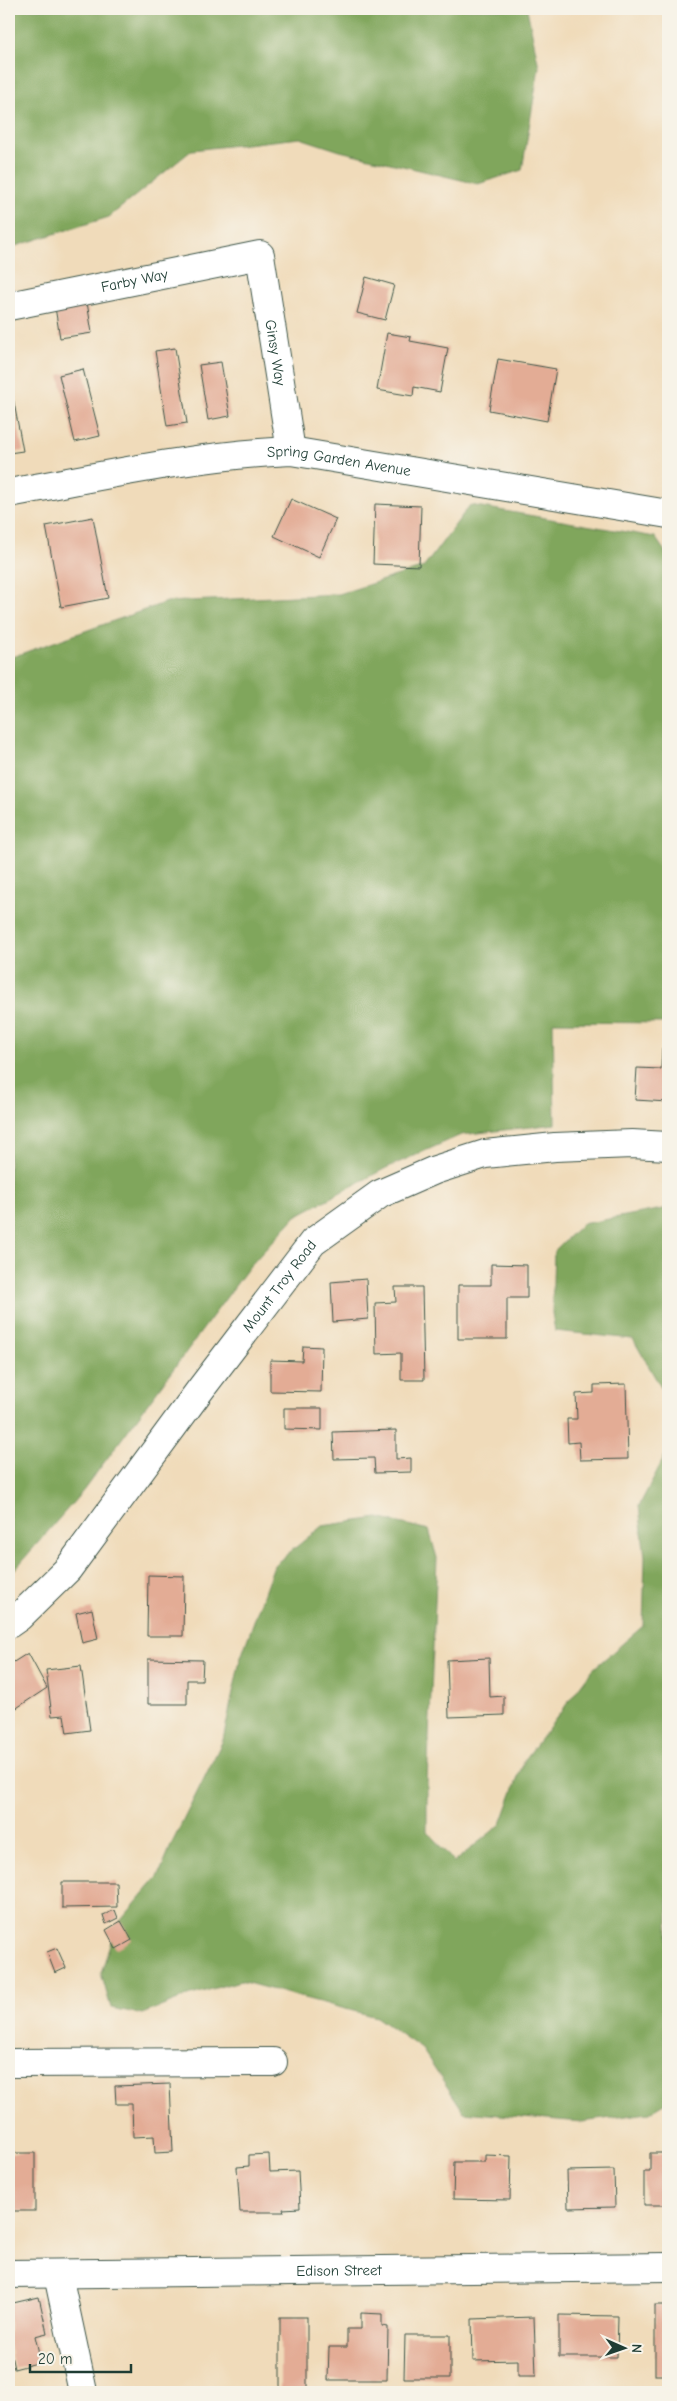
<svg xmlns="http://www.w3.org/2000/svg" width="677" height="2401" font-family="'Comic Neue',sans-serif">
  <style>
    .forest { fill: #80a65b; stroke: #507248 }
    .building { fill: #e3ac95 }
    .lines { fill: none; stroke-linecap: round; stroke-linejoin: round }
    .minor-casing { stroke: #3e5548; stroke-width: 30 }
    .minor { stroke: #fff; stroke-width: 28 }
    .labels { text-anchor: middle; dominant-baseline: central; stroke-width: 4.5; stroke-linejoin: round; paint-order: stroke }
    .street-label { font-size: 15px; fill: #1f3d34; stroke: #f7f3e8 }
  </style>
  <rect width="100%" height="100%" fill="#f7f3e8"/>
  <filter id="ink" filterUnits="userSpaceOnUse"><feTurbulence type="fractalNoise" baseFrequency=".02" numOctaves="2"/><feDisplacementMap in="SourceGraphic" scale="10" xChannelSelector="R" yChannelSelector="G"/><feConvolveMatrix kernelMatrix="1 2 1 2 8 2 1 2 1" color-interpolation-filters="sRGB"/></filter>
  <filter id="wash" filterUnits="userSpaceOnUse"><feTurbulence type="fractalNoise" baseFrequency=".0096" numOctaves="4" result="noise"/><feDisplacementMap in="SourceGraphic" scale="20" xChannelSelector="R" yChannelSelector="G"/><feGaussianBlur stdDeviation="1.12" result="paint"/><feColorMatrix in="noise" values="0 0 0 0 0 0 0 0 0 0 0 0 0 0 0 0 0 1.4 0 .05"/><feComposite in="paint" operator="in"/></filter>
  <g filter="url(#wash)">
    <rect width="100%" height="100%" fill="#f0dbba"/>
    <!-- forest -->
    <g class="forest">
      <path d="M9 9H527L539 67 522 170 478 184 340 151 300 138 192 150 109 217 9 248Z"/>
      <path d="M470 505 655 537 668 556V1023L553 1022 555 1124 461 1135 386 1168 296 1216 249 1267 83 1491 9 1576V658L167 602 339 594 424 567Z"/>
      <path d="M668 1208V2101L648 2113 582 2122 464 2112 422 2049 376 2017 240 1981 191 1995 142 2014 111 2008 101 1973 116 1926 158 1877 173 1841 223 1740 240 1660 274 1565 322 1526 378 1518 429 1530 437 1558 427 1783V1831L454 1862 501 1824 524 1761 593 1669 643 1626 645 1557 639 1506 668 1450 663 1391 633 1339 555 1331 552 1313 554 1251 582 1224Z"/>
    </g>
    <g id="blocks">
      <!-- building -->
      <g class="building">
        <path d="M366 277 394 285 385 320 357 313Z"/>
        <path d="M86 296 92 333 60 338 54 301Z"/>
        <path d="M387 333 411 337 410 341 448 348 440 392 414 387 413 396 377 390Z"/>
        <path d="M175 348 187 423 167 426 155 351Z"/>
        <path d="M498 359 556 369 547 421 489 410Z"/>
        <path d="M221 362 230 416 208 420 199 365Z"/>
        <path d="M83 369 100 436 75 442 59 375Z"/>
        <path d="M12 392 23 451 9 453V393Z"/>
        <path d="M291 499 336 519 319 557 274 536Z"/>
        <path d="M375 504 421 506 419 566 373 564Z"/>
        <path d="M93 517 108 598 61 607 46 526Z"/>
        <path d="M662 1048 668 1049V1102L635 1100 637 1068 661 1069Z"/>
        <path d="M491 1264 527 1265V1298H507V1339H458V1285H491Z"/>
        <path d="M366 1279 368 1319 333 1322 331 1282Z"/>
        <path d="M395 1287H422L424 1380H401V1353L376 1354 375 1303 396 1302Z"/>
        <path d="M303 1346 322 1347 321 1392 270 1391V1360L302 1361Z"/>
        <path d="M626 1384 628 1459 580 1460 579 1442 568 1443 567 1419H577L576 1394 594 1393V1385Z"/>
        <path d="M284 1408H322V1430L284 1429Z"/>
        <path d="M396 1430V1459L411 1458V1472L375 1473 374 1458 334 1459 333 1432Z"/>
        <path d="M148 1575 184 1576 183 1636H147Z"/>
        <path d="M92 1609 98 1639 82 1643 76 1613Z"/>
        <path d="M28 1653 47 1688 9 1713V1665Z"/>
        <path d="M489 1658 490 1697 504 1696V1715L449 1717 447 1660Z"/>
        <path d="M148 1659 203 1660 202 1680H187V1704H148Z"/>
        <path d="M81 1666 90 1730 67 1733 64 1715 52 1716 46 1670Z"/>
        <path d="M62 1882H116L117 1907 62 1908Z"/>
        <path d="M115 1910 118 1918 106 1924 103 1915Z"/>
        <path d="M121 1921 132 1940 116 1949 106 1930Z"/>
        <path d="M57 1948 66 1968 55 1973 47 1952Z"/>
        <path d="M170 2084 173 2152 155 2153 154 2136 133 2137 132 2104H116L115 2086Z"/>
        <rect x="9" y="2153" width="26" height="58"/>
        <path d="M650 2153H666V2165H668V2205H644V2171H650Z"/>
        <path d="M269 2154 270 2172 298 2171 300 2208 283 2209 284 2212H240L237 2167 249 2166V2155Z"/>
        <path d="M485 2155 511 2156 510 2200 453 2199 454 2162H485Z"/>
        <path d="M614 2170 615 2207 568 2208 567 2171Z"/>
        <path d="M39 2297 47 2333 35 2336 41 2362 14 2369 9 2345V2304Z"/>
        <rect x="655" y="2305" width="13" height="70"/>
        <path d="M361 2313 382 2314V2326L388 2327 387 2380H328L329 2347H347V2329H361Z"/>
        <path d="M559 2315 618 2316 617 2357H559Z"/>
        <rect x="280" y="2317" width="27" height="75"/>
        <path d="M534 2317 536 2376H518V2360L473 2361 472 2319Z"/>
        <path d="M405 2335H450V2378H404Z"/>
      </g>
    </g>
  </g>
  <g filter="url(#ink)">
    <use href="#blocks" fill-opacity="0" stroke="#3e5548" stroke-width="1"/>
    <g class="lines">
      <!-- minor casing -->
      <g class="minor-casing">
        <g id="minor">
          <path id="s1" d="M9 306 260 255 291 451"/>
          <path id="s2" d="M9 493C102 476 196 455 291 451L668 514"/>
          <path id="s3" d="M9 1624 19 1617 68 1569 200 1390 313 1242 380 1194 435 1170 485 1154 555 1147 632 1144 668 1146"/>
          <path d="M9 2063 273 2062"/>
          <path id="s4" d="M9 2274 668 2267"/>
          <path d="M58 2275 83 2392"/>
        </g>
      </g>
      <!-- minor -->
      <use href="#minor" class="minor"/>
    </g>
  </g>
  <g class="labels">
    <!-- street labels -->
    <g class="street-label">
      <text stroke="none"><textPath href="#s1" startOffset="128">Farby Way</textPath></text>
      <text stroke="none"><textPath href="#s1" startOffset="355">Ginsy Way</textPath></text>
      <text stroke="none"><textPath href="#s2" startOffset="334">Spring Garden Avenue</textPath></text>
      <text stroke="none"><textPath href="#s3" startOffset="434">Mount Troy Road</textPath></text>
      <text stroke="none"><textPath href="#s4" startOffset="330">Edison Street</textPath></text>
    </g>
  </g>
  <!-- margin -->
  <rect width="677" height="2401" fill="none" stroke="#f7f3e8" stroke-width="30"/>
  <!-- north arrow -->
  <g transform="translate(624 2348) rotate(92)" stroke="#f7f3e8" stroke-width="4" paint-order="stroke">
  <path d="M0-4L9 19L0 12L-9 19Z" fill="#1f3d34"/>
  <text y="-8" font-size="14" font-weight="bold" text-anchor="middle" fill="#1f3d34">N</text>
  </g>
  <!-- scale -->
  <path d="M30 2364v8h101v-8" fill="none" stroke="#1f3d34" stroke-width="2.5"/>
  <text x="38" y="2364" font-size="15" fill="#1f3d34" stroke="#f7f3e8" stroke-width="4" paint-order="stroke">20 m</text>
</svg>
